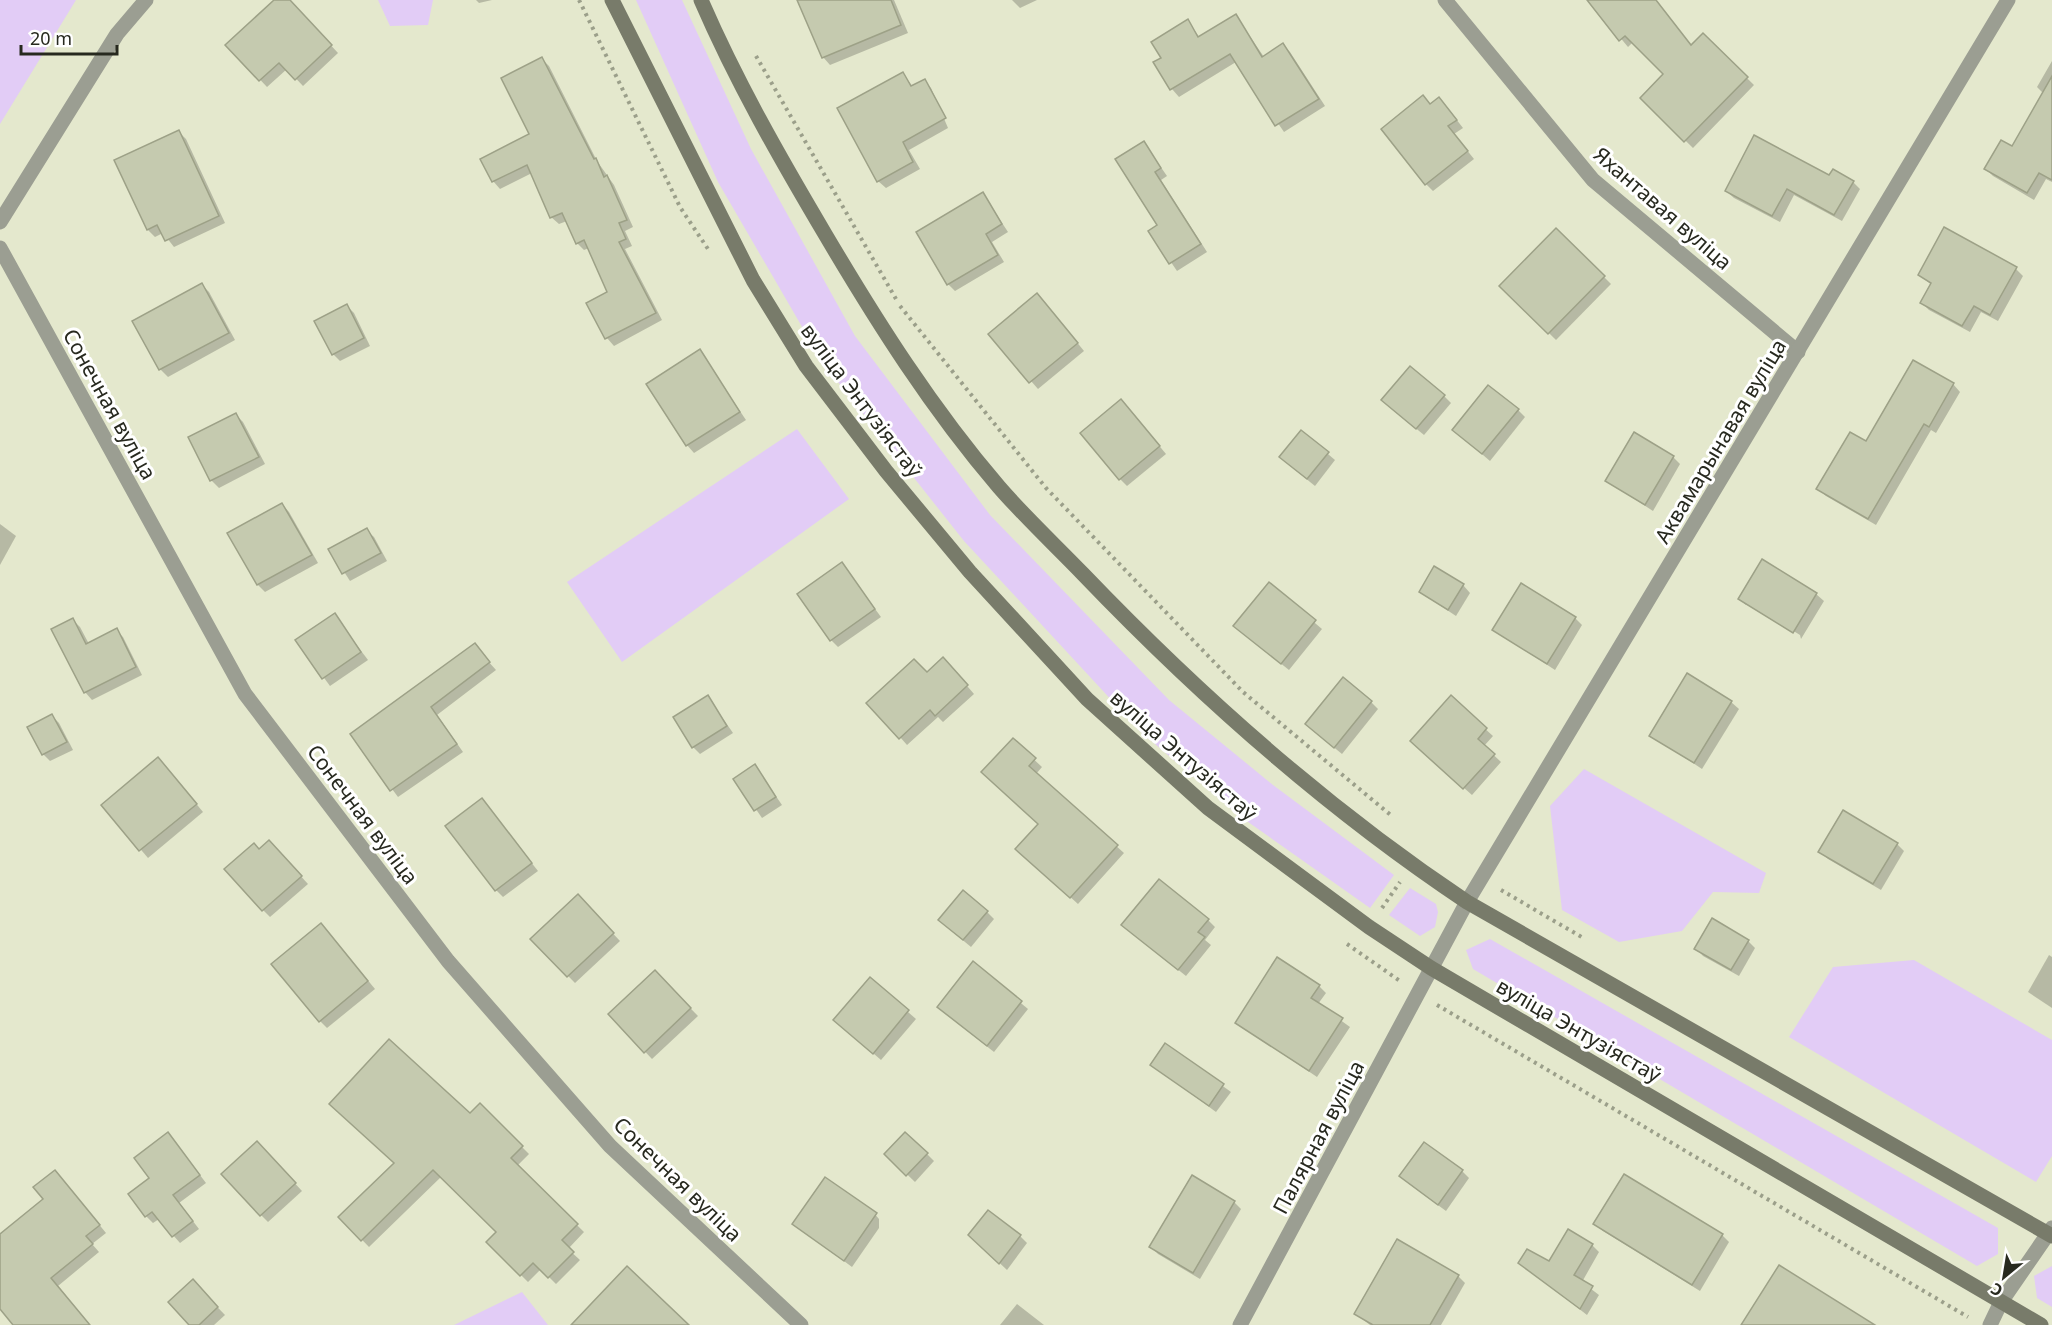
<svg xmlns="http://www.w3.org/2000/svg" width="2052" height="1325" font-family="'Noto Sans',sans-serif">
  <style>
    .green { fill: #e2ccf6 }
    .shadow { fill: #0003 }
    .building { fill: #c5caaf; stroke: #9da187; stroke-width: 1.5 }
    .lines { fill: none; stroke-linecap: round; stroke-linejoin: round }
    .path { stroke: #9b9f8a; stroke-width: 4; stroke-dasharray: 3 4.5; stroke-linecap: butt }
    .street { stroke: #9b9e92; stroke-width: 15 }
    .secondary { stroke: #787b6a; stroke-width: 15 }
    .labels { text-anchor: middle; dominant-baseline: central; stroke-width: 6; stroke-linejoin: round; paint-order: stroke }
    .street-label { font-size: 21px; fill: #27291f; stroke: #fff }
  </style>
  <rect width="100%" height="100%" fill="#e4e8cd"/>
  <!-- green -->
  <g class="green">
    <path d="M0 0H76L0 124Z"/>
    <path d="M378 0H433L428 25 390 26Z"/>
    <path d="M636 0H682L751 149 855 336 990 515 1169 700 1273 785 1394 875 1370 908 1241 817 1141 732 964 541 823 363 718 182Z"/>
    <path d="M797 429 849 499 622 662 567 582Z"/>
    <path d="M1584 769 1766 873 1759 893 1713 892 1682 931 1619 942 1562 910 1550 806Z"/>
    <path d="M1410 888 1436 904 1438 912 1435 927 1420 936 1389 915Z"/>
    <path d="M1490 939 1998 1228V1254L1977 1266 1473 969 1466 950Z"/>
    <path d="M1914 960 2052 1040V1156L2036 1182 1789 1037 1833 967Z"/>
    <path d="M2052 1266V1307L2037 1298 2034 1276Z"/>
    <path d="M522 1292 548 1325H454Z"/>
  </g>
  <!-- shadow -->
  <g class="shadow">
    <path d="M276 0H289L338 53 303 86 287 69 267 87 227 45Z"/>
    <path d="M476 0H492L479 3Z"/>
    <path d="M799 0H894L908 33 830 65 823 57Z"/>
    <path d="M1012 0H1037L1020 8Z"/>
    <path d="M1589 0H1655L1692 46 1703 35 1754 85 1693 148 1642 98 1665 74 1633 42 1628 47Z"/>
    <path d="M1236 16 1264 57 1283 45 1290 52 1325 106 1284 132 1236 62 1179 97 1172 89 1155 63 1163 58 1188 21 1200 38Z"/>
    <path d="M542 59 549 66 597 161 614 185 633 227 625 231 632 246 625 249 662 320 614 346 607 338 588 304 609 293 589 248 584 250 577 243 567 221 559 224 551 217 532 173 500 189 493 181 531 135Z"/>
    <path d="M2052 61V182L2046 179 2034 200 1993 176 1986 169 2012 148 2044 94 2037 87Z"/>
    <path d="M903 74 913 87 924 81 931 88 948 128 909 150 920 169 886 188 878 181Z"/>
    <path d="M1431 105 1446 106 1463 128 1454 134 1474 159 1433 191 1426 184Z"/>
    <path d="M179 132 186 139 225 223 174 247 163 233 155 237 148 230 116 161Z"/>
    <path d="M1144 143 1167 176 1161 180 1207 252 1177 271 1150 231 1159 225Z"/>
    <path d="M1830 177 1853 182 1860 189 1842 221 1794 195 1780 222 1734 198 1726 191Z"/>
    <path d="M983 194 1008 232 992 242 1004 262 955 291 948 284Z"/>
    <path d="M1557 230 1611 284 1556 340 1501 286Z"/>
    <path d="M2016 269 2023 276 1998 321 1981 312 1970 332 1929 310 1922 303 1932 285 1919 275Z"/>
    <path d="M202 285 209 292 235 340 168 377 160 369 134 321Z"/>
    <path d="M1044 302 1084 351 1038 389 990 334Z"/>
    <path d="M347 306 354 313 370 346 340 361 333 354Z"/>
    <path d="M699 351 746 420 694 453 687 445Z"/>
    <path d="M1953 384 1960 392 1936 433 1931 430 1876 525 1826 496 1818 489 1866 443Z"/>
    <path d="M1444 396 1451 403 1424 435 1390 407Z"/>
    <path d="M1128 408 1166 454 1127 486 1120 479Z"/>
    <path d="M1518 410 1525 417 1490 461 1462 437Z"/>
    <path d="M236 415 243 422 265 464 219 488 212 481 190 438Z"/>
    <path d="M1302 432 1335 460 1315 486 1288 464Z"/>
    <path d="M1673 457 1680 464 1653 511 1607 481Z"/>
    <path d="M282 504 289 512 318 563 265 592 258 585 229 533Z"/>
    <path d="M0 524 16 536 0 565Z"/>
    <path d="M366 530 374 537 387 561 350 581 330 550Z"/>
    <path d="M842 564 881 617 838 647 831 640Z"/>
    <path d="M1269 584 1322 629 1289 670 1243 633Z"/>
    <path d="M1463 585 1470 593 1456 616 1420 592Z"/>
    <path d="M1816 594 1824 601 1801 639 1800 635 1746 602V605L1739 599Z"/>
    <path d="M334 615 368 660 330 686 297 641Z"/>
    <path d="M1575 618 1582 625 1555 670 1494 630Z"/>
    <path d="M73 620 80 627 89 644 116 630 123 637 142 675 92 700 85 692Z"/>
    <path d="M478 650 496 670 437 715 463 752 398 797 352 735Z"/>
    <path d="M950 666 974 694 943 722 938 717 907 745 900 737 927 674Z"/>
    <path d="M708 697 733 733 700 754 693 747Z"/>
    <path d="M1451 698 1493 736 1484 746 1501 762 1472 795 1419 748Z"/>
    <path d="M1371 702 1378 709 1342 754 1314 731Z"/>
    <path d="M1731 702 1739 709 1702 769 1651 735Z"/>
    <path d="M52 716 59 723 73 750 50 761 43 754Z"/>
    <path d="M1013 740 1042 767 1036 774 1124 853 1078 904 1025 856 1040 824Z"/>
    <path d="M165 766 203 812 148 858 103 805Z"/>
    <path d="M755 766 782 805 762 818 735 779Z"/>
    <path d="M482 800 538 871 503 897 496 890Z"/>
    <path d="M1897 844 1904 851 1881 890 1828 859 1820 852Z"/>
    <path d="M276 849 308 884 270 917 263 910 259 851Z"/>
    <path d="M578 896 620 941 575 983 532 939Z"/>
    <path d="M987 912 994 919 971 947 947 927Z"/>
    <path d="M1208 920 1215 927 1205 940 1211 945 1186 976 1131 932Z"/>
    <path d="M328 932 375 989 327 1028 320 1021Z"/>
    <path d="M1748 941 1755 948 1739 976 1703 956 1696 948Z"/>
    <path d="M2049 955 2052 957V1008L2028 992Z"/>
    <path d="M973 963 1028 1009 994 1052 946 1014Z"/>
    <path d="M655 972 698 1016 652 1059 610 1014Z"/>
    <path d="M870 979 916 1019 881 1060 843 1027Z"/>
    <path d="M1319 986 1326 993 1318 1004 1350 1027 1317 1077 1237 1023Z"/>
    <path d="M1166 1045 1231 1092 1216 1112 1152 1065Z"/>
    <path d="M480 1105 529 1154 517 1166 584 1232 568 1249 580 1260 556 1284 541 1269 528 1282 488 1242 498 1232 442 1176 369 1247 340 1217Z"/>
    <path d="M175 1142 206 1183 179 1203 199 1229 180 1243 159 1219 153 1223 146 1216 151 1178Z"/>
    <path d="M264 1150 302 1191 268 1222 261 1215Z"/>
    <path d="M886 1154H927L934 1161 915 1182Z"/>
    <path d="M1462 1171 1469 1178 1446 1211 1408 1183Z"/>
    <path d="M62 1179 106 1233 92 1244 99 1252 58 1286 90 1325H15L0 1306V1236L45 1199Z"/>
    <path d="M1234 1202 1241 1209 1200 1279 1158 1254 1151 1247Z"/>
    <path d="M872 1211 879 1219V1228L852 1267 794 1224Z"/>
    <path d="M1595 1224 1722 1235 1729 1242 1700 1291 1603 1231Z"/>
    <path d="M970 1235 1020 1236 1027 1243 1007 1270Z"/>
    <path d="M1592 1245 1599 1252 1582 1282 1599 1295 1587 1315 1520 1263H1549Z"/>
    <path d="M1458 1276 1465 1283 1441 1325H1370L1356 1314Z"/>
    <path d="M200 1289 225 1315 214 1325H191Z"/>
    <path d="M1017 1304 1044 1325H1000Z"/>
  </g>
  <!-- building -->
  <g class="building">
    <path d="M274 0H290L332 45 295 80 279 63 259 81 225 45Z"/>
    <path d="M797 0H891L901 25 822 58Z"/>
    <path d="M1587 0H1656L1691 45 1703 33 1748 77 1684 142 1640 98 1663 74 1625 36 1619 41Z"/>
    <path d="M1236 14 1262 57 1283 43 1319 99 1275 126 1230 54 1170 90 1153 62 1161 58 1151 42 1188 19 1198 37Z"/>
    <path d="M542 57 594 159 596 158 604 177 607 175 627 220 619 223 626 239 619 242 656 313 605 339 586 303 607 292 584 240 576 244 562 213 550 218 527 165 492 182 480 159 529 134 501 78Z"/>
    <path d="M903 72 911 86 925 79 946 118 903 142 913 162 877 182 837 108Z"/>
    <path d="M2052 76V180L2039 173 2027 193 1984 169 2001 140 2012 146Z"/>
    <path d="M1423 95 1430 104 1439 97 1457 120 1448 126 1468 151 1425 185 1381 129Z"/>
    <path d="M179 130 219 216 165 241 157 225 147 230 114 160Z"/>
    <path d="M1754 135 1829 175 1833 169 1854 181 1834 215 1787 189 1772 216 1725 191Z"/>
    <path d="M1144 141 1161 168 1155 172 1201 244 1169 264 1148 231 1157 225 1115 159Z"/>
    <path d="M983 192 1002 224 986 234 998 255 947 285 916 232Z"/>
    <path d="M1944 227 2017 267 1990 315 1974 306 1962 326 1920 303 1931 283 1918 275Z"/>
    <path d="M1556 228 1605 276 1548 334 1499 286Z"/>
    <path d="M202 283 229 333 159 370 132 321Z"/>
    <path d="M1037 293 1078 343 1029 383 988 334Z"/>
    <path d="M347 304 364 338 332 355 314 321Z"/>
    <path d="M700 349 740 412 686 446 646 384Z"/>
    <path d="M1913 360 1954 383 1929 427 1924 424 1868 519 1816 489 1850 432 1866 441Z"/>
    <path d="M1410 366 1445 395 1416 429 1381 400Z"/>
    <path d="M1488 385 1519 409 1482 454 1452 430Z"/>
    <path d="M1121 399 1160 446 1119 480 1080 433Z"/>
    <path d="M236 413 259 457 210 481 188 437Z"/>
    <path d="M1301 430 1329 452 1307 479 1279 457Z"/>
    <path d="M1634 432 1674 456 1645 505 1605 481Z"/>
    <path d="M282 503 312 555 257 585 227 533Z"/>
    <path d="M367 528 381 553 342 574 328 549Z"/>
    <path d="M1762 559 1817 593 1793 633 1738 599Z"/>
    <path d="M842 562 875 609 830 641 797 594Z"/>
    <path d="M1434 566 1464 584 1448 610 1419 592Z"/>
    <path d="M1269 582 1316 620 1281 664 1233 626Z"/>
    <path d="M1521 583 1576 617 1547 664 1492 630Z"/>
    <path d="M335 613 361 652 322 679 295 640Z"/>
    <path d="M73 618 86 644 117 628 136 667 84 693 51 629Z"/>
    <path d="M475 643 490 662 431 707 457 744 390 791 350 734Z"/>
    <path d="M943 657 968 685 935 716 930 710 899 739 866 703 914 659 927 672Z"/>
    <path d="M1687 673 1732 701 1694 763 1649 736Z"/>
    <path d="M1343 677 1372 701 1334 748 1305 724Z"/>
    <path d="M708 695 727 726 692 748 673 717Z"/>
    <path d="M1451 695 1487 728 1478 739 1495 754 1463 789 1410 741Z"/>
    <path d="M52 714 67 742 42 755 27 727Z"/>
    <path d="M1013 738 1036 758 1029 766 1118 845 1070 898 1015 849 1038 824 981 772Z"/>
    <path d="M158 757 197 804 139 851 101 805Z"/>
    <path d="M755 764 776 797 754 811 733 779Z"/>
    <path d="M482 798 532 863 495 891 445 826Z"/>
    <path d="M1843 810 1898 843 1873 884 1818 852Z"/>
    <path d="M269 840 302 876 262 911 224 869 254 843 259 849Z"/>
    <path d="M1159 879 1209 919 1198 932 1205 937 1178 970 1121 925Z"/>
    <path d="M963 890 988 911 963 940 938 920Z"/>
    <path d="M578 894 614 933 567 977 530 939Z"/>
    <path d="M1712 918 1749 940 1731 970 1694 949Z"/>
    <path d="M321 923 368 981 319 1022 271 964Z"/>
    <path d="M1277 957 1320 985 1311 998 1343 1018 1309 1071 1235 1023Z"/>
    <path d="M973 961 1022 1001 987 1046 937 1007Z"/>
    <path d="M655 970 691 1008 644 1053 608 1014Z"/>
    <path d="M870 977 909 1010 873 1054 833 1020Z"/>
    <path d="M389 1039 470 1113 480 1103 523 1146 511 1158 578 1224 562 1240 574 1252 548 1278 533 1263 520 1276 486 1242 496 1232 433 1170 361 1241 338 1217 394 1163 329 1104Z"/>
    <path d="M1165 1043 1224 1084 1209 1106 1150 1065Z"/>
    <path d="M168 1132 200 1175 173 1195 193 1221 172 1237 152 1212 145 1217 128 1194 149 1178 134 1158Z"/>
    <path d="M905 1132 928 1153 906 1176 884 1154Z"/>
    <path d="M257 1141 296 1183 260 1216 221 1174Z"/>
    <path d="M1424 1142 1463 1170 1438 1205 1399 1176Z"/>
    <path d="M55 1170 100 1225 86 1236 93 1244 51 1278 90 1325H13L0 1309V1234L43 1199 33 1187Z"/>
    <path d="M1624 1174 1723 1234 1692 1285 1593 1224Z"/>
    <path d="M1192 1175 1235 1201 1193 1273 1149 1247Z"/>
    <path d="M825 1177 877 1213 844 1261 792 1224Z"/>
    <path d="M988 1210 1021 1235 999 1264 968 1235Z"/>
    <path d="M1568 1229 1593 1244 1574 1275 1593 1286 1580 1309 1518 1263 1527 1249 1549 1261Z"/>
    <path d="M1397 1239 1459 1275 1430 1325H1373L1354 1314Z"/>
    <path d="M1779 1265 1875 1325H1741Z"/>
    <path d="M627 1266 689 1325H571Z"/>
    <path d="M193 1279 218 1307 199 1325H189L168 1302Z"/>
  </g>
  <g class="lines">
    <!-- path -->
    <g class="path">
      <path d="M579 0 680 207 710 252"/>
      <path d="M756 56 896 299"/>
      <path d="M900 306 1046 488 1243 692 1393 817"/>
      <path d="M1501 890 1585 939"/>
      <path d="M1382 908 1400 882"/>
      <path d="M1347 944 1400 981"/>
      <path d="M1437 1005 1968 1317"/>
    </g>
    <!-- street -->
    <g class="street">
      <path d="M1445 0 1593 180 1798 352"/>
      <path d="M0 222 117 34 146 0"/>
      <path d="M0 248 245 694 448 961 610 1146 801 1325"/>
      <path d="M1240 1325 1467 902 2008 0"/>
      <path d="M1990 1325 2001 1302 2052 1228"/>
    </g>
    <!-- secondary -->
    <g class="secondary">
      <path d="M612 0 753 280 806 366 886 471 970 572 1087 699 1208 808 1369 927 1431 968 2041 1325"/>
      <path d="M701 0C736 81 780 158 825 234 877 322 932 409 999 487 1025 517 1055 545 1083 574 1199 695 1326 808 1467 902L2052 1236"/>
    </g>
  </g>
  <g class="labels">
    <!-- street labels -->
    <g class="street-label">
      <text transform="translate(1663 208) rotate(41)">Яхантавая вуліца</text>
      <text transform="translate(862 400) rotate(53)">вуліца Энтузіястаў</text>
      <text transform="translate(110 404) rotate(61)">Сонечная вуліца</text>
      <text transform="translate(1720 441) rotate(-59)">Аквамарынавая вуліца</text>
      <text transform="translate(1184 755) rotate(41)">вуліца Энтузіястаў</text>
      <text transform="translate(363 814) rotate(53)">Сонечная вуліца</text>
      <text transform="translate(1579 1030) rotate(30)">вуліца Энтузіястаў</text>
      <text transform="translate(1318 1137) rotate(-62)">Палярная вуліца</text>
      <text transform="translate(678 1179) rotate(44)">Сонечная вуліца</text>
    </g>
  </g>
  <!-- north arrow -->
  <g transform="translate(2004 1277) rotate(210)" stroke="#ffffff" stroke-width="4.5" paint-order="stroke">
  <path d="M0-4.5L10 22L0 15L-10 22Z" fill="#27291f"/>
  <text y="-9" font-size="16" font-weight="bold" text-anchor="middle" fill="#27291f">С</text>
  </g>
  <!-- scale -->
  <path d="M21 45v9h96v-9" fill="none" stroke="#27291f" stroke-width="3"/>
  <text x="30" y="45" font-size="18" fill="#27291f" stroke="#ffffff" stroke-width="4.5" paint-order="stroke">20 m</text>
</svg>
